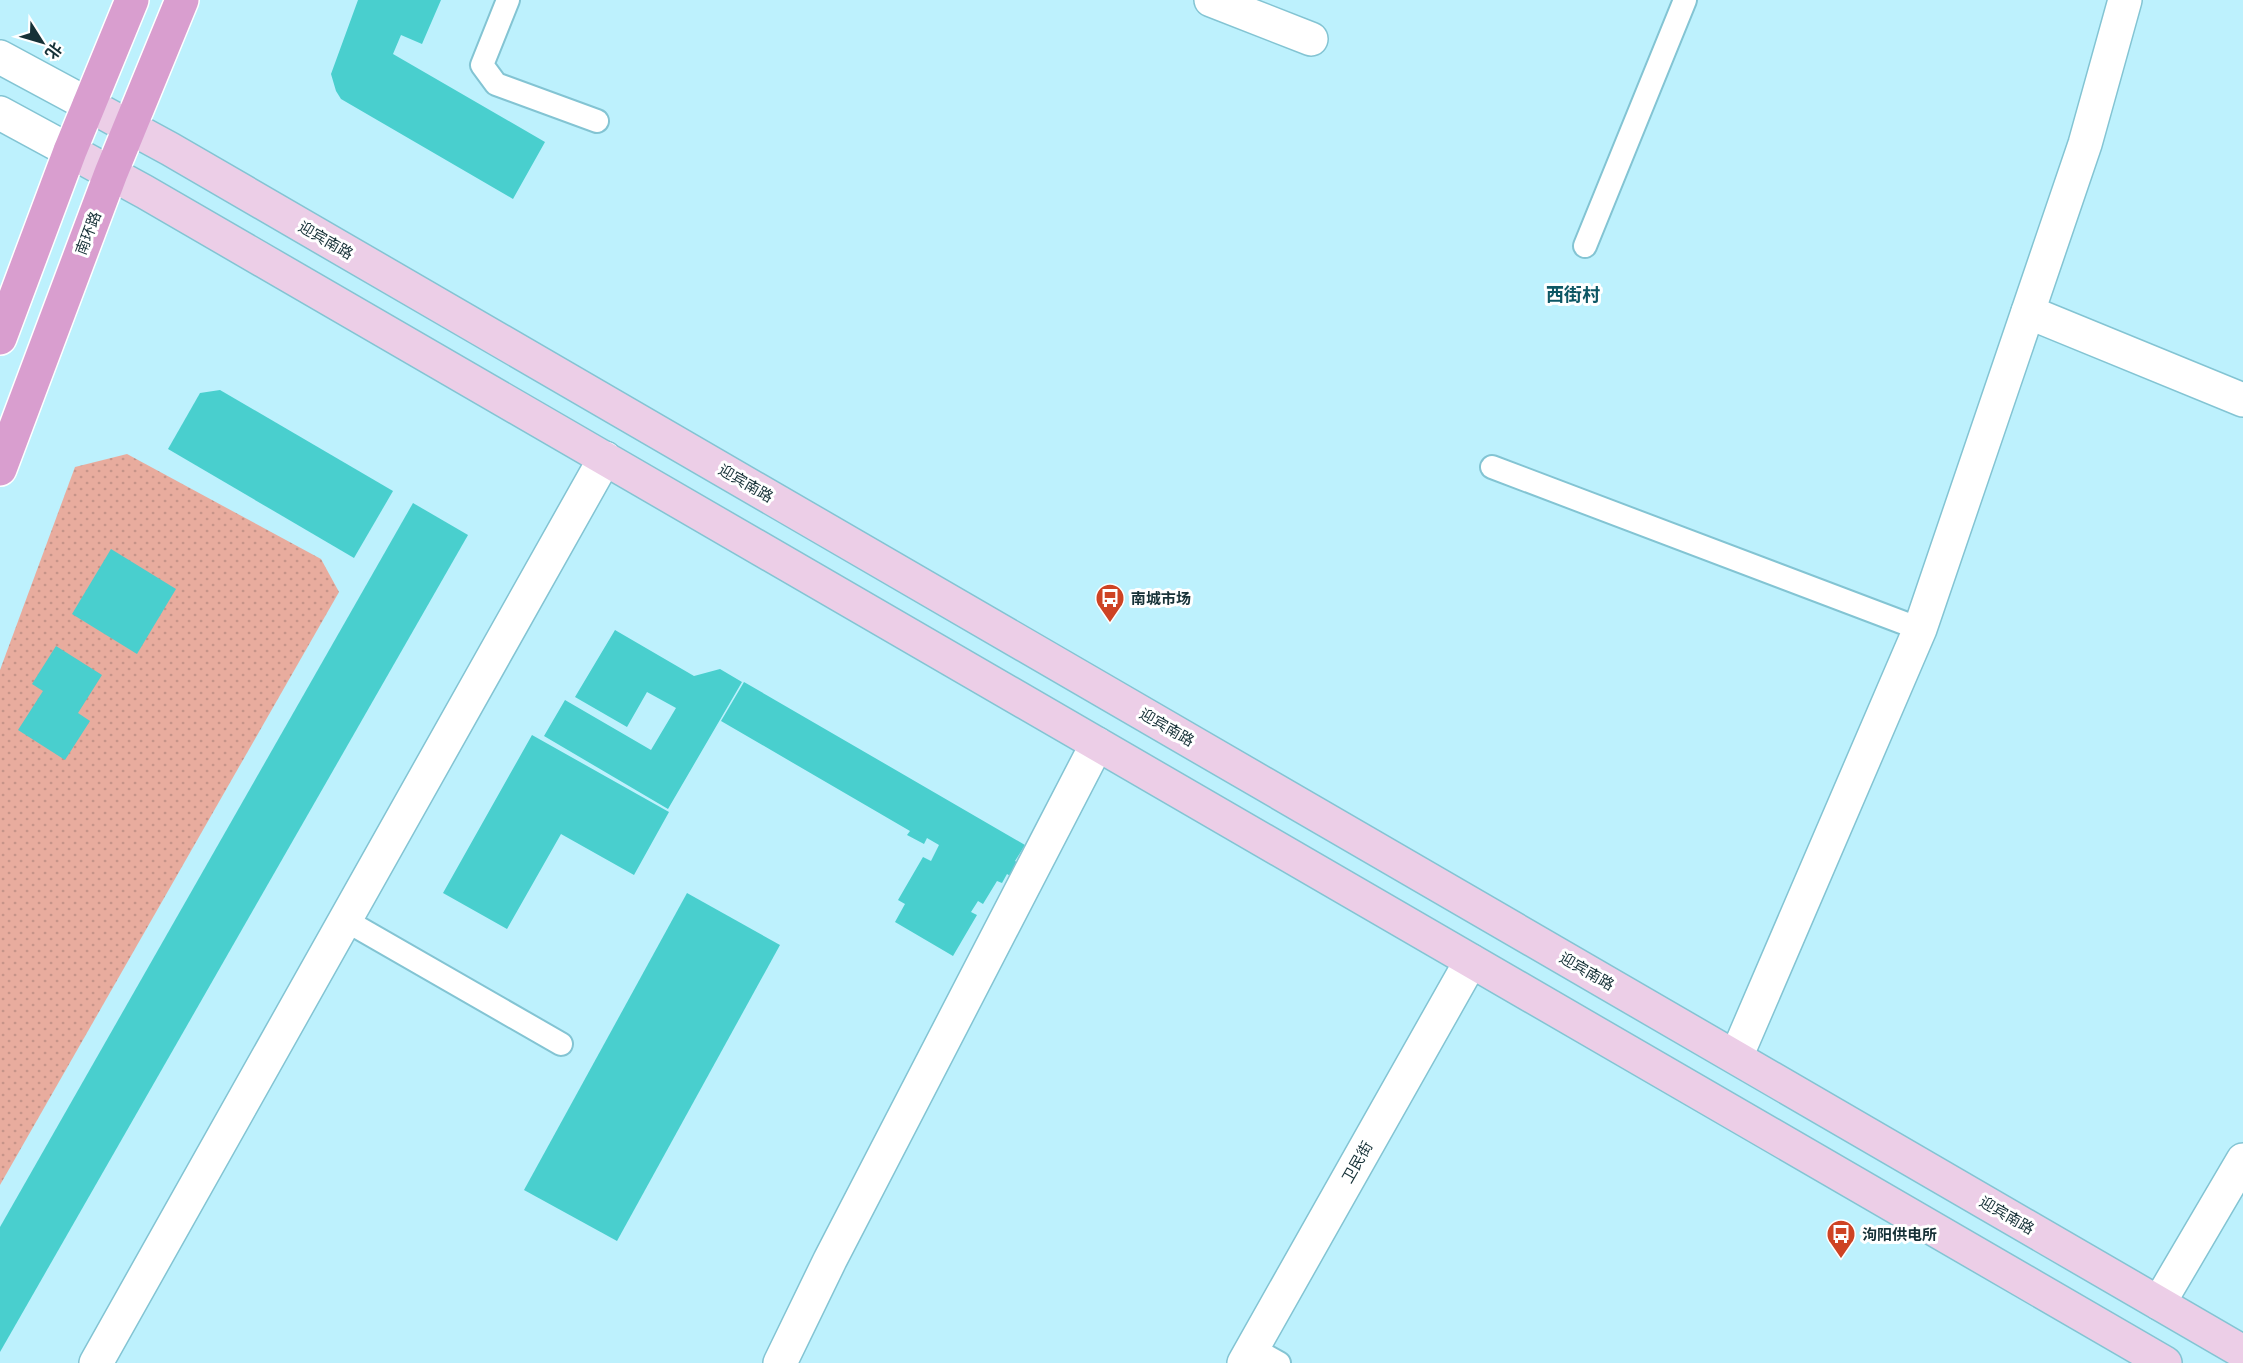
<svg xmlns="http://www.w3.org/2000/svg" width="2243" height="1363" font-family="'Titillium Web','Noto Sans SC',sans-serif">
  <style>
    .grass { fill: url(#grass-dots) }
    .building { fill: #49cfce }
    .lines { fill: none; stroke-linecap: round; stroke-linejoin: round }
    .lane-casing { stroke: #83c4d3; stroke-width: 26 }
    .street-casing { stroke: #83c4d3; stroke-width: 36 }
    .secondary-casing { stroke: #83c4d3; stroke-width: 36 }
    .primary-casing { stroke: #fff; stroke-width: 36 }
    .lane { stroke: #fff; stroke-width: 22 }
    .street { stroke: #fff; stroke-width: 33 }
    .secondary { stroke: #eccee7; stroke-width: 33 }
    .primary { stroke: #d99ecf; stroke-width: 33 }
    .labels { text-anchor: middle; dominant-baseline: central; stroke-width: 6; stroke-linejoin: round; paint-order: stroke }
    .street-label { font-size: 15px; fill: #163137; stroke: #fff }
    .poi-label { font-size: 15px; font-weight: bold; fill: #163137; stroke: #fff; text-anchor: start }
    .quarter-label { font-size: 18px; font-weight: bold; fill: #0d5764; stroke: #fff }
  </style>
  <defs>
    <pattern id="grass-dots" width="8" height="8" patternUnits="userSpaceOnUse" patternTransform="scale(1.5)"><rect width="8" height="8" fill="#e8ac9e"/><path d="M2 2h.1M6 6h.1" fill="none" stroke="#c69489" stroke-width="1.8" stroke-linecap="round"/></pattern>
  </defs>
  <rect width="100%" height="100%" fill="#bdf1fd"/>
  <!-- grass -->
  <path class="grass" d="M127 454 321 559 339 592 0 1185V670L75 467Z"/>
  <!-- building -->
  <g class="building">
    <path d="M358 0H441L422 44 401 35 393 54 545 142 513 199 341 99 336 91 331 74Z"/>
    <path d="M220 390 393 491 354 558 168 449 200 393Z"/>
    <path d="M413 503 468 535 0 1352V1227Z"/>
    <path d="M111 549 176 589 137 654 72 614Z"/>
    <path d="M615 630 694 676 720 669 742 682 668 809 544 736 565 700 651 750 676 708 647 692 627 727 575 697Z"/>
    <path d="M56 646 102 675 78 713 90 721 65 760 18 730 43 691 32 684Z"/>
    <path d="M744 682 1025 845 1015 861 1020 864 1012 877 1007 874 1002 883 997 881 983 904 978 901 971 912 977 915 953 956 895 922 905 904 898 900 923 857 931 861 939 845 927 838 924 844 907 835 910 831 721 721Z"/>
    <path d="M532 735 669 812 634 875 561 834 507 929 443 893Z"/>
    <path d="M687 893 780 945 617 1241 524 1190Z"/>
  </g>
  <g class="lines">
    <!-- lane casing -->
    <g class="lane-casing">
      <g id="lane">
        <path d="M508 0 482 65 496 84 597 121"/>
        <path d="M1585 246 1685 0"/>
        <path d="M1492 467 1920 629"/>
        <path d="M345 920 561 1044"/>
        <path d="M1252 1348 1279 1363"/>
      </g>
    </g>
    <!-- street casing -->
    <g class="street-casing">
      <g id="street">
        <path d="M1211 0 1311 39"/>
        <path d="M0 57 89 105"/>
        <path d="M0 113 70 151"/>
        <path d="M2028 312 2243 400"/>
        <path d="M1736 1057 1920 629 2085 144 2125 0"/>
        <path d="M2159 1303 2243 1160"/>
        <path d="M96 1363 605 458"/>
        <path d="M780 1363 830 1260 1097 744"/>
        <path d="M1244 1363 1471 961"/>
      </g>
    </g>
    <!-- secondary casing -->
    <g class="secondary-casing">
      <g id="secondary">
        <path d="M89 105 170 149 2243 1352"/>
        <path d="M70 151 145 192 2165 1363"/>
      </g>
    </g>
    <!-- primary casing -->
    <g class="primary-casing">
      <g id="primary">
        <path d="M0 338 70 151 132 0"/>
        <path d="M0 469 111 173 182 0"/>
      </g>
    </g>
    <!-- lane -->
    <use href="#lane" class="lane"/>
    <!-- street -->
    <use href="#street" class="street"/>
    <!-- secondary -->
    <use href="#secondary" class="secondary"/>
    <!-- primary -->
    <use href="#primary" class="primary"/>
  </g>
  <!-- icons -->
  <defs>
    <g id="bus-pin" transform="scale(1.5)"><path d="M0 17L-7.5 6A9.5 9.5 0 1 1 7.5 6Z" fill="#ce4324" stroke="#fff"/><path d="M-5-6H5V4H4V6H2V4H-2V6H-4V4H-5ZM-3.5-4V0h7V-4ZM-3.5 1.2v1.5H-2V1.2ZM2 1.2v1.5H3.5V1.2Z" fill="#fff"/></g>
  </defs>
  <g fill-rule="evenodd">
    <use href="#bus-pin" x="1110" y="598"/>
    <use href="#bus-pin" x="1841" y="1234"/>
  </g>
  <g class="labels">
    <!-- street labels -->
    <g class="street-label">
      <text transform="translate(88 233) rotate(-69)">南环路</text>
      <text transform="translate(326 240) rotate(30)">迎宾南路</text>
      <text transform="translate(746 483) rotate(30)">迎宾南路</text>
      <text transform="translate(1167 727) rotate(30)">迎宾南路</text>
      <text transform="translate(1587 971) rotate(30)">迎宾南路</text>
      <text transform="translate(1357 1162) rotate(-60)">卫民街</text>
      <text transform="translate(2007 1215) rotate(30)">迎宾南路</text>
    </g>
    <!-- poi labels -->
    <g class="poi-label">
      <text x="1131" y="598">南城市场</text>
      <text x="1862" y="1234">泃阳供电所</text>
    </g>
    <!-- quarter labels -->
    <g class="quarter-label">
      <text x="1573" y="294">西街村</text>
    </g>
  </g>
  <!-- north arrow -->
  <g transform="translate(42 42) rotate(127)" stroke="#ffffff" stroke-width="4.5" paint-order="stroke">
  <path d="M0-4.5L10 22L0 15L-10 22Z" fill="#163137"/>
  <text y="-9" font-size="16" font-weight="bold" text-anchor="middle" fill="#163137">北</text>
  </g>
</svg>
